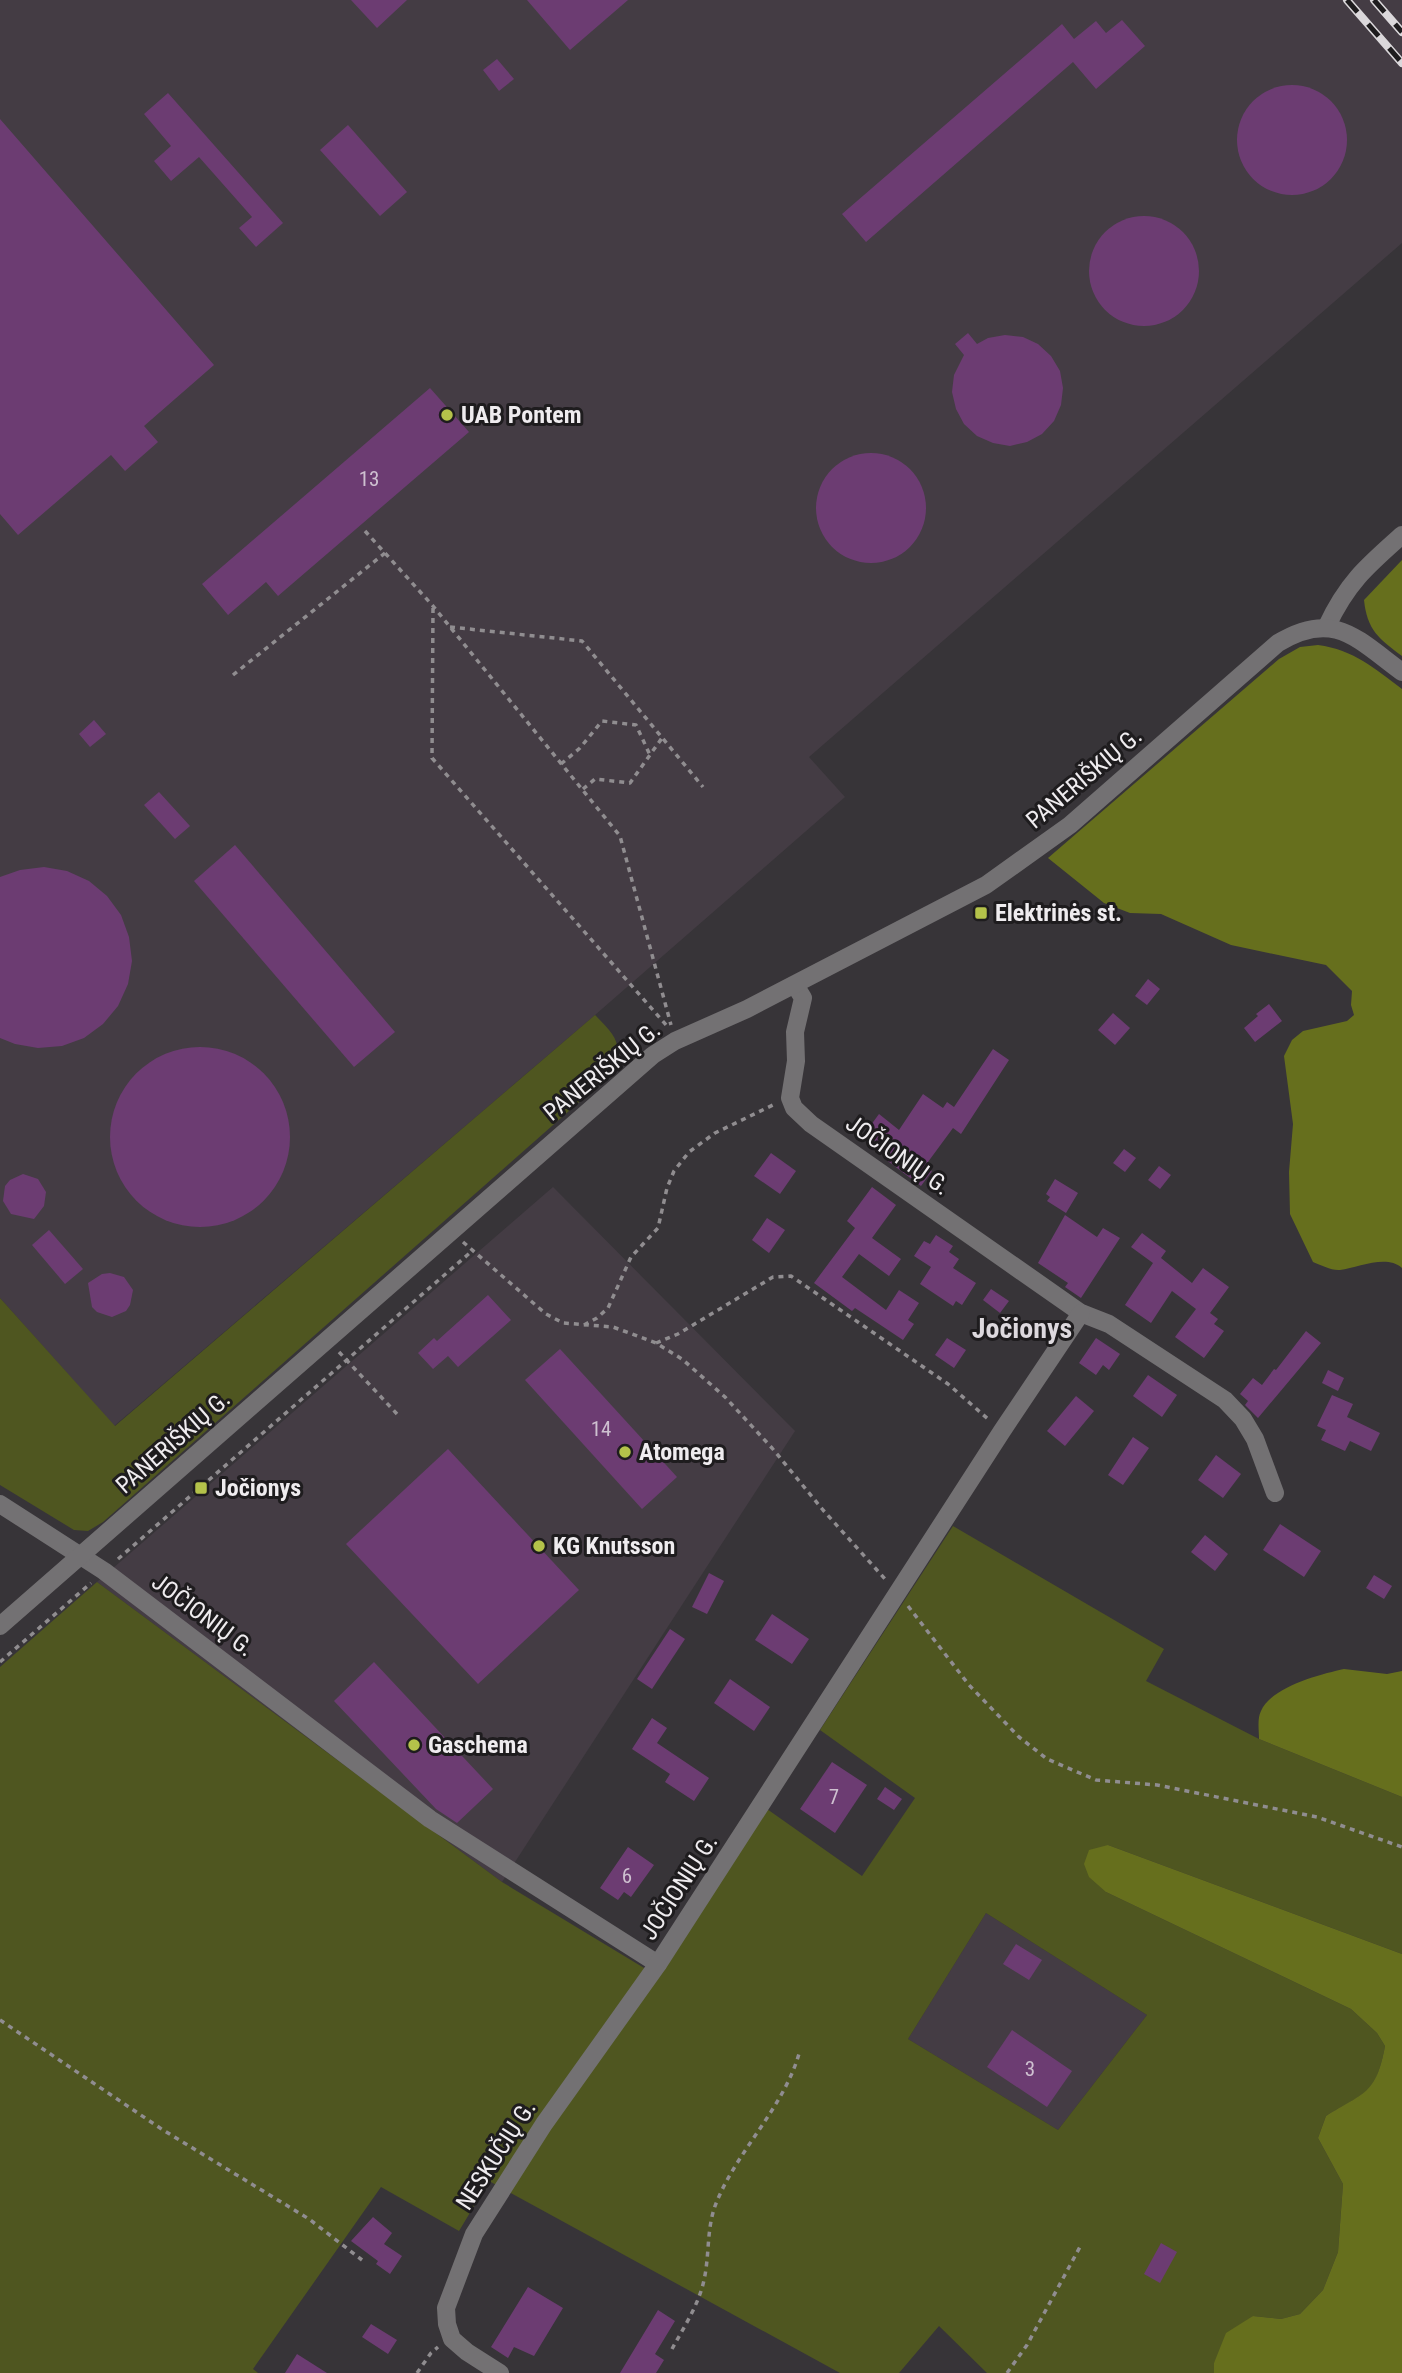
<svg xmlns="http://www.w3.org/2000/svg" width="1402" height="2373" font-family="'Roboto Condensed',sans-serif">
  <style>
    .built { fill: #443c44 }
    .green { fill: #4f5620; fill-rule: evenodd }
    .forest { fill: #666f1d }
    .building { fill: #6c3c72 }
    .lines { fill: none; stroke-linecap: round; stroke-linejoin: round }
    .path { stroke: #908d90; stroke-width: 3.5; stroke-dasharray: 5 5; stroke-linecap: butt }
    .street { stroke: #737173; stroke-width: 18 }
    .rail-casing { stroke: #dbd8db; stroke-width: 8 }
    .rail { stroke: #1e1c1e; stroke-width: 5; stroke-dasharray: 16; stroke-linecap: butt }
    .poi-dot { fill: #b4c24a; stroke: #1e1c1e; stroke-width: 2.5 }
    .labels { text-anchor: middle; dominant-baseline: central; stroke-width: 6; stroke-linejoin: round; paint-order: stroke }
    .number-label { font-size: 21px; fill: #cec0d0 }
    .poi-label { font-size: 24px; font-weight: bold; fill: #efecef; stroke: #1e1c1e; text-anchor: start }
    .street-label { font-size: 24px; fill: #efecef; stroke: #1e1c1e }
    .quarter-label { font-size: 28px; font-weight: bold; fill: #ddd9de; stroke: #1e1c1e }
  </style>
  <rect width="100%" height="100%" fill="#373438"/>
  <!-- built -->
  <g class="built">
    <path d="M0 0H1402V243L809 757 845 797 595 1015 114 1426 0 1298Z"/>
    <path d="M553 1187 795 1431 502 1882 97 1582Z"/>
    <path d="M986 1913 1147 2015 1058 2130 908 2039Z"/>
  </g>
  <!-- green -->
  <g class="green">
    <path d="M595 1015C616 1036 624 1044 612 1073L103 1522 88 1531 74 1530 0 1485V1298L115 1426Z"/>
    <path d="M953 1526 1164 1649 1146 1681 1259 1739 1402 1797V1954L1108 1845 1106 1892 1351 2009 1377 2033 1385 2046C1376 2095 1365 2092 1326 2116L1318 2138 1343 2184 1338 2252 1323 2290 1300 2314 1281 2319 1253 2316 1214 2363V2373H987L939 2326 899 2373H840L489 2181 459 2231 381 2187 253 2369 258 2373H0V1667L97 1582 502 1882 659 1977 767 1809 862 1876 915 1798 820 1730ZM986 1913 1147 2015 1058 2130 908 2039Z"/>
  </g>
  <!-- forest -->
  <g class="forest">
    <path d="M1402 560V656C1379 639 1367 630 1364 600Z"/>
    <path d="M1318 645C1354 650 1374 668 1402 689V1268C1386 1254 1358 1268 1340 1270 1332 1271 1321 1265 1313 1262L1290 1214 1289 1172 1293 1124 1284 1056 1292 1040 1303 1031 1347 1021 1354 1015 1351 1005 1352 991 1326 965 1231 945 1161 914 1130 913 1104 903 1048 858 1279 659 1300 647Z"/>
    <path d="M1344 1669 1387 1674 1402 1671V1797L1259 1739C1259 1731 1257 1718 1261 1711 1271 1687 1321 1674 1344 1669Z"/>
    <path d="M1108 1845 1402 1954V2373H1214V2363L1226 2333 1253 2316 1281 2319 1300 2314 1323 2290 1338 2252 1343 2184 1318 2138 1326 2116C1364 2092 1376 2095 1385 2046L1377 2033 1351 2009 1106 1892 1089 1877 1084 1864 1089 1850Z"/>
  </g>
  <!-- building -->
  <g class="building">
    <path d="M351 0H407L377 28Z"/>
    <path d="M527 0H628L570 50Z"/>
    <path d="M1122 20 1145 46 1096 89 1073 62 866 242 842 214 1062 24 1074 39 1096 21 1106 33Z"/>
    <path d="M497 59 514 79 499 91 483 70Z"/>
    <circle cx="1292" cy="140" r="55"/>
    <path d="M168 93 283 223 256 247 239 228 252 217 199 157 171 181 154 161 171 146 144 114Z"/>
    <path d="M0 119 214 365 144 426 158 442 125 471 111 455 18 535 0 514Z"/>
    <path d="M348 125 407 192 380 216 320 150Z"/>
    <circle cx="1144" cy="271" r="55"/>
    <path d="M968 333 977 344 988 338 1005 335 1023 337 1038 344 1051 356 1060 371 1063 388 1061 405 1054 421 1042 434 1027 442 1010 446 993 443 977 436 964 424 956 409 952 392 954 375 964 355 955 344Z"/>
    <path d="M430 388 469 432 278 596 266 582 228 615 202 584Z"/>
    <circle cx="871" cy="508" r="55"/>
    <path d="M94 720 106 734 90 747 79 734Z"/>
    <path d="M159 792 190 826 175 839 144 805Z"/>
    <path d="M235 845 395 1032 354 1067 194 881Z"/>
    <path d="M44 867 67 871 89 881 107 896 121 915 129 937 132 961 128 984 118 1006 103 1024 84 1038 62 1046 38 1048 15 1044 0 1038V877L20 870Z"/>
    <path d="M1148 979 1160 989 1147 1005 1135 996Z"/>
    <path d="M1269 1004 1282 1021 1255 1042 1244 1028 1258 1016 1256 1014Z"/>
    <path d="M1113 1013 1130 1028 1115 1045 1098 1030Z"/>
    <circle cx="200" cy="1137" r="90"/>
    <path d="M993 1049 1009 1060 961 1134 953 1128 925 1166 932 1171 921 1186 885 1159 890 1153 865 1133 879 1114 899 1130 923 1094 943 1108 947 1102 954 1107Z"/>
    <path d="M1124 1149 1136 1158 1125 1172 1113 1163Z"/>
    <path d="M771 1153 796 1171 780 1194 754 1176Z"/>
    <path d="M1159 1166 1171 1175 1160 1189 1148 1180Z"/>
    <path d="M23 1174 38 1179 46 1192 44 1206 34 1219 11 1214 3 1201 5 1186 10 1180Z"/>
    <path d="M1055 1179 1078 1193 1066 1213 1047 1201 1050 1197 1046 1194Z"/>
    <path d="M872 1187 896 1205 872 1238 901 1259 889 1276 859 1254 842 1277 886 1310 899 1290 919 1303 908 1320 914 1324 903 1340 855 1308 852 1311 814 1283 855 1228 847 1221Z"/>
    <path d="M1065 1215 1097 1237 1103 1228 1120 1238 1081 1298 1065 1287 1068 1283 1038 1263Z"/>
    <path d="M767 1218 785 1230 769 1253 752 1240Z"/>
    <path d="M49 1230 83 1269 65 1284 32 1245Z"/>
    <path d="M1142 1233 1166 1251 1161 1258 1192 1283 1203 1268 1229 1287 1210 1313 1218 1319 1214 1324 1224 1331 1204 1358 1175 1337 1196 1309 1172 1291 1151 1323 1125 1305 1153 1263 1131 1247Z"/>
    <path d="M936 1235 953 1246 949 1252 959 1259 953 1268 976 1283 962 1305 956 1301 953 1306 920 1284 931 1267 914 1256 924 1241 930 1244Z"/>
    <path d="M110 1273 124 1277 133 1290 130 1305 126 1311 112 1317 97 1312 92 1307 88 1283 102 1274Z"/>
    <path d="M991 1289 1009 1301 1000 1313 983 1300Z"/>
    <path d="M488 1295 511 1320 458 1367 448 1356 433 1369 418 1353 434 1338 437 1341Z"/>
    <path d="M1306 1331 1321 1343 1258 1418 1245 1405 1248 1401 1240 1394 1253 1378 1262 1385 1274 1369 1276 1370Z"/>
    <path d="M947 1338 966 1350 954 1368 935 1355Z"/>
    <path d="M1096 1338 1120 1354 1109 1370 1103 1365 1096 1375 1079 1363Z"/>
    <path d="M560 1349 677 1477 642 1509 525 1380Z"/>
    <path d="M1328 1370 1344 1378 1338 1391 1322 1383Z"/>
    <path d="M1148 1375 1177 1395 1162 1417 1133 1396Z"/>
    <path d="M1332 1395 1353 1404 1347 1417 1380 1433 1371 1451 1350 1441 1345 1451 1321 1440 1326 1430 1317 1426Z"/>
    <path d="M1076 1396 1094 1411 1065 1446 1047 1431Z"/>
    <path d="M1133 1437 1149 1448 1123 1485 1108 1475Z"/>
    <path d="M448 1449 579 1590 478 1684 346 1544Z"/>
    <path d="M1216 1455 1241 1474 1223 1498 1198 1480Z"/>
    <path d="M1280 1524 1321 1551 1304 1577 1263 1550Z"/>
    <path d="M1205 1535 1228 1554 1215 1571 1191 1552Z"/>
    <path d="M709 1573 724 1581 707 1614 692 1607Z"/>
    <path d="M1374 1575 1392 1586 1384 1599 1366 1588Z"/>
    <path d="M772 1614 809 1639 792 1664 755 1640Z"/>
    <path d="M670 1629 685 1639 652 1689 637 1679Z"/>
    <path d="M374 1662 493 1789 457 1823 436 1809 334 1701Z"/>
    <path d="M730 1679 770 1707 754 1731 714 1703Z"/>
    <path d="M652 1718 667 1728 657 1743 709 1778 694 1801 665 1782 670 1774 632 1749Z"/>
    <path d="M832 1762 867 1785 835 1833 800 1809Z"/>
    <path d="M885 1787 902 1799 894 1810 877 1799Z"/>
    <path d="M628 1847 654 1865 631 1897 624 1892 618 1900 600 1888Z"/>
    <path d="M1016 1944 1042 1960 1029 1980 1003 1964Z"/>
    <path d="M1012 2030 1072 2071 1047 2107 987 2067Z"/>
    <path d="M373 2217 392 2233 384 2244 402 2256 390 2274 376 2264 378 2261 351 2241Z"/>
    <path d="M1161 2243 1177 2252 1160 2283 1144 2274Z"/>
    <path d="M528 2287 563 2308 534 2356 514 2347 508 2358 491 2347Z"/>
    <path d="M658 2310 675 2321 655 2354 664 2360 656 2373H620Z"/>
    <path d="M371 2324 397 2340 388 2354 362 2337Z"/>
    <path d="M297 2354 327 2373H285Z"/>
  </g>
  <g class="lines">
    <!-- path -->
    <g class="path">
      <path d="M365 531 433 606 620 836 671 1025"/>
      <path d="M433 608 432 758 667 1026"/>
      <path d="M450 627 582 641 703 787"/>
      <path d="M233 675 385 553"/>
      <path d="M561 764 580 748 602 721 636 725 650 755"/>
      <path d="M583 789 595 779 630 783 662 738"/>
      <path d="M463 1242 546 1314 563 1323 613 1327 656 1343 682 1359 725 1397 772 1448 823 1510 885 1579"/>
      <path d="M584 1325 597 1318 608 1308 631 1257 658 1228 667 1188 674 1171 689 1152 715 1133 775 1104"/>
      <path d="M656 1343 678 1334 773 1277 791 1276 948 1384 988 1419"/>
      <path d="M339 1352 397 1414"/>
      <path d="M118 1559 472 1251"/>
      <path d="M908 1606 969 1685 1019 1737 1047 1759 1096 1780 1157 1785 1317 1817 1402 1847"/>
      <path d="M0 1662 91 1583"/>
      <path d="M0 2020 163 2130 309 2219 362 2260"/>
      <path d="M672 2349C684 2327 699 2304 704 2280 710 2253 706 2227 717 2201 739 2148 786 2105 800 2050"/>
      <path d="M417 2373 431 2353 438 2347"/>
      <path d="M1007 2373 1027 2345 1081 2245"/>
    </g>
    <!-- street -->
    <g class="street">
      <path d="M1327 626C1347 583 1367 566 1402 535"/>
      <path d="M795 985 803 998 795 1032 796 1061 790 1098 794 1108 811 1124 1081 1313 1109 1324 1225 1400 1243 1419 1255 1439 1275 1493"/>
      <path d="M0 1504 104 1571 430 1819 658 1964"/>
      <path d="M0 1626 653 1055 675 1041 747 1009 986 885 1070 825 1278 643C1334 609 1357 639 1402 672"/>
      <path d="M500 2373 467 2352 452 2339 447 2324 446 2308 474 2234 544 2124 658 1964 1002 1431 1081 1313"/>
    </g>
    <!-- rail casing -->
    <g class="rail-casing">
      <g id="rail">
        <path d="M1347 0 1402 63"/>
        <path d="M1374 0 1402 32"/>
      </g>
    </g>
    <!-- rail -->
    <use href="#rail" class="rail"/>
  </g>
  <!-- markers -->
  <g class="poi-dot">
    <circle cx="447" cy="415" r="7"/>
    <rect x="974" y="906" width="14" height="14" rx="3.5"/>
    <circle cx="625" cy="1452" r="7"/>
    <rect x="194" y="1481" width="14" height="14" rx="3.5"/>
    <circle cx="539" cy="1546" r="7"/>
    <circle cx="414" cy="1745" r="7"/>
  </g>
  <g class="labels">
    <!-- number labels -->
    <g class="number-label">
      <text x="369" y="479">13</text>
      <text x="601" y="1429">14</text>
      <text x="834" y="1797">7</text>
      <text x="627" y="1876">6</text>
      <text x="1030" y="2069">3</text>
    </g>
    <!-- poi labels -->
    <g class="poi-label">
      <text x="461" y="415">UAB Pontem</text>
      <text x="995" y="913">Elektrinės st.</text>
      <text x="639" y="1452">Atomega</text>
      <text x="215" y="1488">Jočionys</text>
      <text x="553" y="1546">KG Knutsson</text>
      <text x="428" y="1745">Gaschema</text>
    </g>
    <!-- street labels -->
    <g class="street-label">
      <text transform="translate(1084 778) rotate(-40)">PANERIŠKIŲ G.</text>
      <text transform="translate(602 1071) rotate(-39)">PANERIŠKIŲ G.</text>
      <text transform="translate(898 1155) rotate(35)">JOČIONIŲ G.</text>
      <text transform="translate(173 1442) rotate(-41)">PANERIŠKIŲ G.</text>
      <text transform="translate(203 1615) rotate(37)">JOČIONIŲ G.</text>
      <text transform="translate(679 1887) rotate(-57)">JOČIONIŲ G.</text>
      <text transform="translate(496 2155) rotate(-57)">NESKUČIŲ G.</text>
    </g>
    <!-- quarter labels -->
    <g class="quarter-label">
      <text x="1022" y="1328">Jočionys</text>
    </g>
  </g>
</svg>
